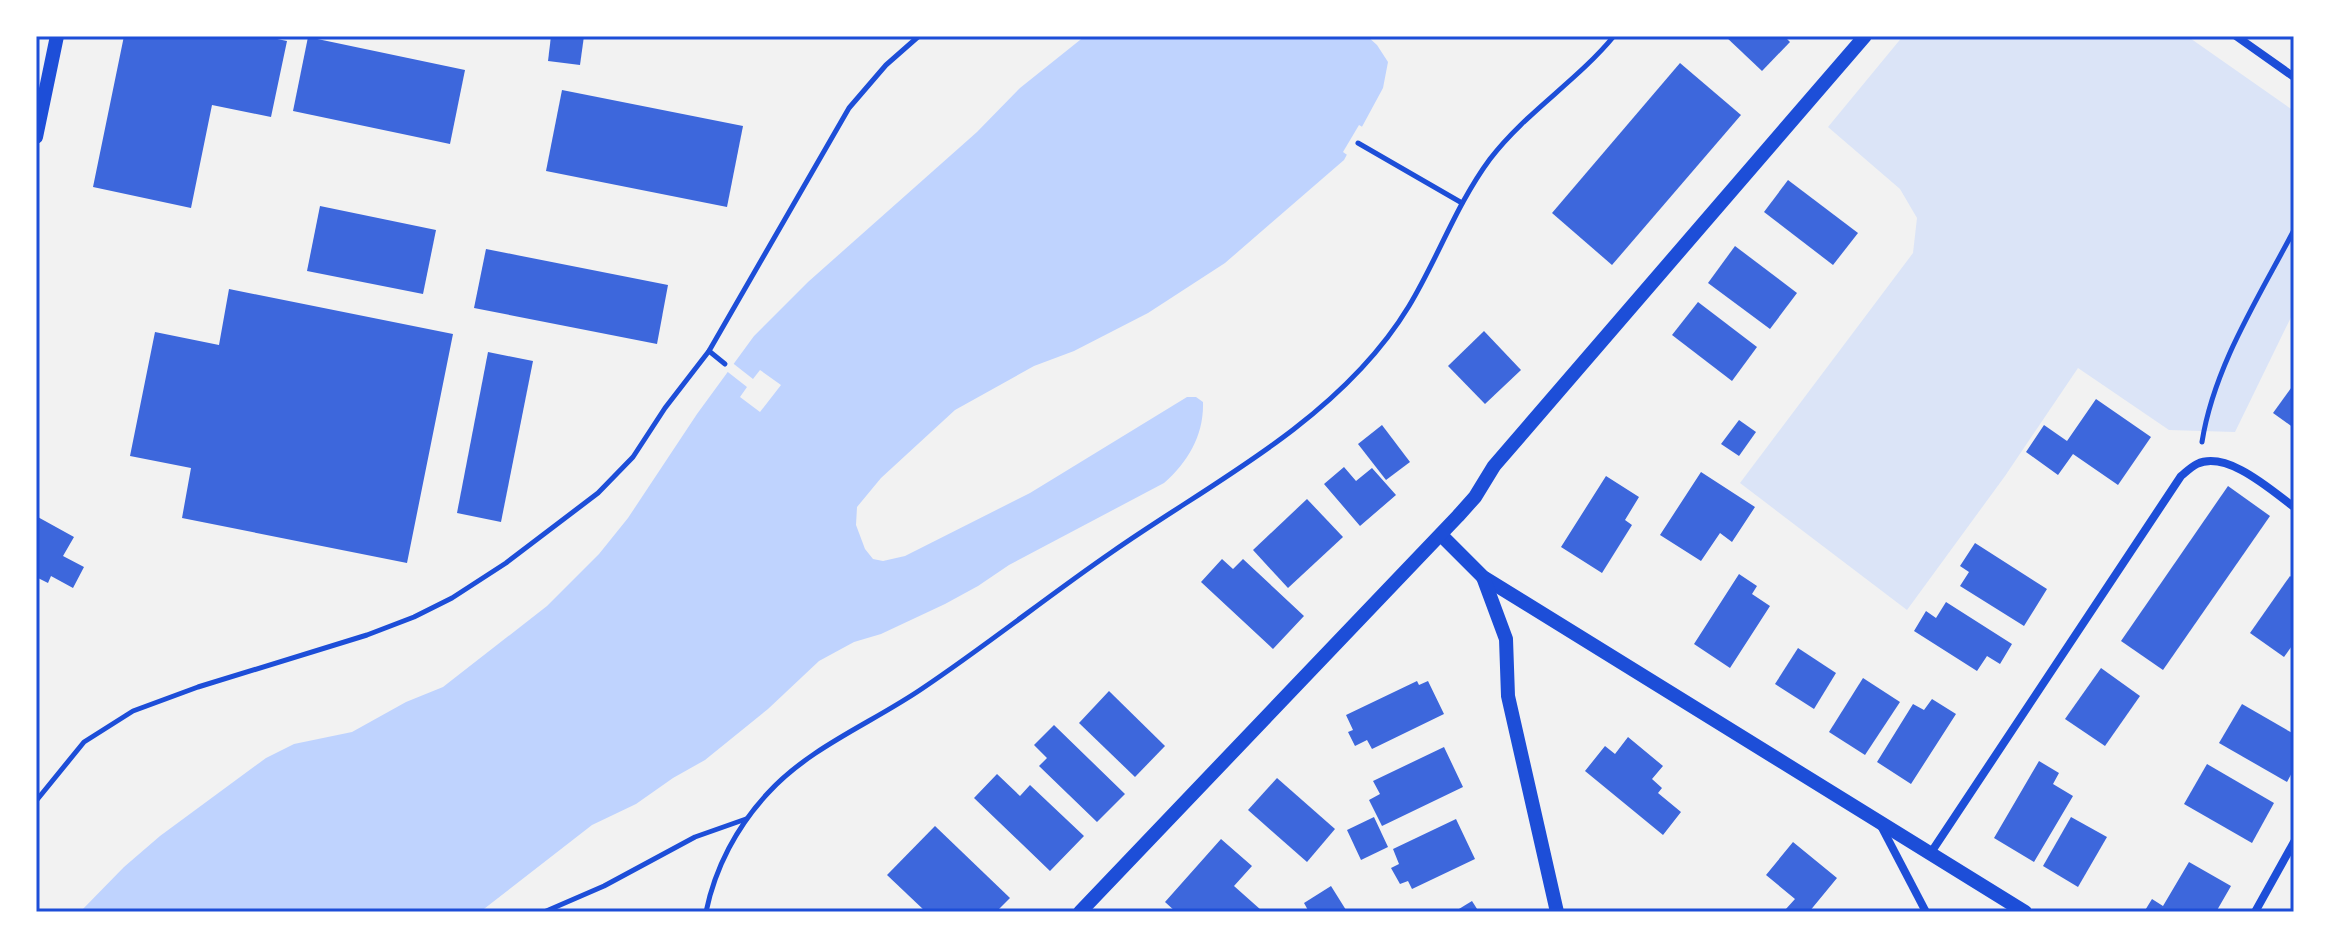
<svg xmlns="http://www.w3.org/2000/svg" width="2330" height="948" font-family="Ubuntu,sans-serif">
  <style>
    .green { fill: #dbe4f7 }
    .water { fill: #bfd3fe }
    .pier { fill: #f2f2f2 }
    .building { fill: #3d67dc }
    .lines { fill: none; stroke-linecap: round; stroke-linejoin: round }
    .path { stroke: #1d4ed8; stroke-width: 5 }
    .minor { stroke: #1d4ed8; stroke-width: 8 }
    .tertiary { stroke: #1d4ed8; stroke-width: 14 }
    .neatline { fill: none; stroke: #1d4ed8; stroke-width: 3 }
  </style>
  <rect width="100%" height="100%" fill="#f2f2f2"/>
  <!-- green -->
  <path class="green" d="M1903 36H2187L2294 111V311L2235 432 2169 430 2078 368 2005 476 1907 610 1740 483 1913 253 1917 218 1900 189 1828 127Z"/>
  <!-- water -->
  <path class="water" d="M1085 36H1367L1377 45 1388 62 1383 88 1344 160 1225 263 1148 313 1074 351 1034 366 955 410 881 478 857 507 856 525 865 549 873 559 883 561 905 556 1030 493 1187 397H1196L1203 402C1204 435 1188 462 1164 483L1009 565 978 586 945 604 881 634 854 642 819 661 768 709 705 760 673 778 636 804 592 825 480 912H80L124 867 160 836 266 758 294 744 352 732 406 702 443 687 547 606 599 554 628 518 697 414 754 336 808 282 977 132 1020 88Z"/>
  <!-- pier -->
  <g class="pier">
    <path d="M1359 125 1366 129 1350 157 1343 152Z"/>
    <path d="M730 361 753 379 760 370 781 385 760 412 740 397 747 387 724 369Z"/>
  </g>
  <!-- building -->
  <g class="building">
    <path d="M124 36H263L287 41 271 117 212 105 191 208 93 187Z"/>
    <path d="M551 36H584L580 65 548 61Z"/>
    <path d="M1725 36H1784L1790 42 1762 71Z"/>
    <path d="M308 37 465 70 450 144 293 111Z"/>
    <path d="M1680 63 1741 115 1612 265 1552 213Z"/>
    <path d="M562 90 743 126 727 207 546 171Z"/>
    <path d="M1788 180 1858 233 1833 265 1764 212Z"/>
    <path d="M320 206 436 230 423 294 307 271Z"/>
    <path d="M1735 246 1797 293 1770 329 1708 283Z"/>
    <path d="M486 249 668 285 657 344 474 308Z"/>
    <path d="M229 289 453 334 407 563 182 518 191 468 130 456 155 332 219 345Z"/>
    <path d="M1698 302 1757 347 1732 381 1672 335Z"/>
    <path d="M1484 331 1521 370 1485 404 1448 366Z"/>
    <path d="M488 352 533 361 501 522 457 513Z"/>
    <path d="M2294 384V428L2273 413Z"/>
    <path d="M2096 399 2151 437 2118 485 2073 454 2058 475 2026 452 2044 425 2067 441Z"/>
    <path d="M1739 420 1756 432 1739 456 1721 444Z"/>
    <path d="M1382 425 1410 462 1386 480 1358 444Z"/>
    <path d="M1344 467 1356 481 1372 468 1396 495 1360 526 1324 484Z"/>
    <path d="M1701 472 1755 507 1732 542 1720 533 1701 561 1660 535Z"/>
    <path d="M1606 476 1639 497 1625 520 1632 525 1602 573 1561 547Z"/>
    <path d="M2228 486 2270 516 2163 670 2121 641Z"/>
    <path d="M1307 499 1343 537 1288 588 1253 550Z"/>
    <path d="M36 516 74 537 63 556 84 567 73 588 51 576 48 583 36 577Z"/>
    <path d="M1975 543 2047 589 2024 626 1960 586 1969 572 1960 566Z"/>
    <path d="M1222 559 1233 569 1243 559 1304 616 1273 649 1201 582Z"/>
    <path d="M1739 574 1757 586 1752 594 1770 606 1730 668 1694 644Z"/>
    <path d="M2290 576 2294 579V643L2284 657 2250 633Z"/>
    <path d="M1946 602 2012 644 2000 664 1987 656 1977 671 1914 631 1926 611 1936 618Z"/>
    <path d="M1798 648 1836 673 1814 709 1775 684Z"/>
    <path d="M2101 668 2140 696 2105 746 2065 719Z"/>
    <path d="M1863 678 1900 702 1865 755 1829 732Z"/>
    <path d="M1417 681 1419 685 1428 681 1444 714 1372 749 1367 740 1355 746 1348 732 1353 730 1346 715Z"/>
    <path d="M1109 691 1165 746 1135 777 1079 723Z"/>
    <path d="M1932 699 1956 714 1911 784 1877 762 1913 704 1924 710Z"/>
    <path d="M2242 704 2294 734V769L2287 782 2219 743Z"/>
    <path d="M1054 725 1125 794 1097 822 1039 766 1047 758 1034 745Z"/>
    <path d="M1628 737 1663 766 1652 779 1662 788 1658 793 1681 812 1663 835 1585 771 1605 746 1615 754Z"/>
    <path d="M1444 747 1463 787 1382 826 1369 800 1380 794 1373 781Z"/>
    <path d="M2039 761 2059 773 2053 784 2073 796 2034 862 1994 838Z"/>
    <path d="M2207 764 2274 803 2252 843 2184 804Z"/>
    <path d="M997 774 1020 796 1030 785 1084 836 1050 871 974 798Z"/>
    <path d="M1277 778 1335 829 1307 862 1248 810Z"/>
    <path d="M1374 817 1388 847 1361 860 1347 830Z"/>
    <path d="M2071 817 2107 837 2078 887 2043 866Z"/>
    <path d="M1456 819 1475 859 1412 889 1408 881 1400 884 1391 868 1399 864 1393 849Z"/>
    <path d="M935 826 1010 898 996 912H926L887 875Z"/>
    <path d="M1221 839 1252 866 1234 886 1261 910 1176 912 1165 902Z"/>
    <path d="M1793 842 1837 878 1809 912 1785 910 1795 899 1766 875Z"/>
    <path d="M2189 862 2231 886 2216 912H2144L2152 899 2163 906Z"/>
    <path d="M1331 886 1346 910 1309 912 1304 903Z"/>
    <path d="M1472 901 1479 912H1454Z"/>
  </g>
  <g class="lines">
    <!-- path -->
    <g class="path">
      <path d="M1358 143 1462 203"/>
      <path d="M709 351 725 364"/>
      <path d="M2202 442C2214 366 2259 297 2294 230"/>
      <path d="M36 801 84 742 133 711 198 687 367 635 414 617 452 598 506 563 598 493 633 457 665 408 709 351 849 108 886 65 919 36"/>
      <path d="M544 912 604 886 695 837 746 819"/>
      <path d="M706 912C715 868 737 826 768 793 810 747 872 723 923 688 987 645 1048 596 1112 552 1172 510 1236 474 1294 429 1338 395 1380 354 1409 306 1438 258 1456 205 1490 159 1526 112 1577 81 1614 36"/>
    </g>
    <!-- minor -->
    <g class="minor">
      <path d="M2236 36 2294 77"/>
      <path d="M1880 824 1926 912"/>
      <path d="M1930 854 2181 476C2186 472 2191 467 2197 464 2227 450 2271 490 2294 507"/>
      <path d="M2255 912 2294 842"/>
    </g>
    <!-- tertiary -->
    <g class="tertiary">
      <path d="M36 137 57 36"/>
      <path d="M1441 535 1483 577 2025 912"/>
      <path d="M1483 577 1506 639 1508 696 1557 912"/>
      <path d="M1080 912 1458 516 1475 497 1494 466 1865 36"/>
    </g>
  </g>
  <!-- border -->
  <rect width="2330" height="948" fill="none" stroke="#ffffff" stroke-width="76"/>
  <rect x="38" y="38" width="2254" height="872" class="neatline"/>
</svg>
